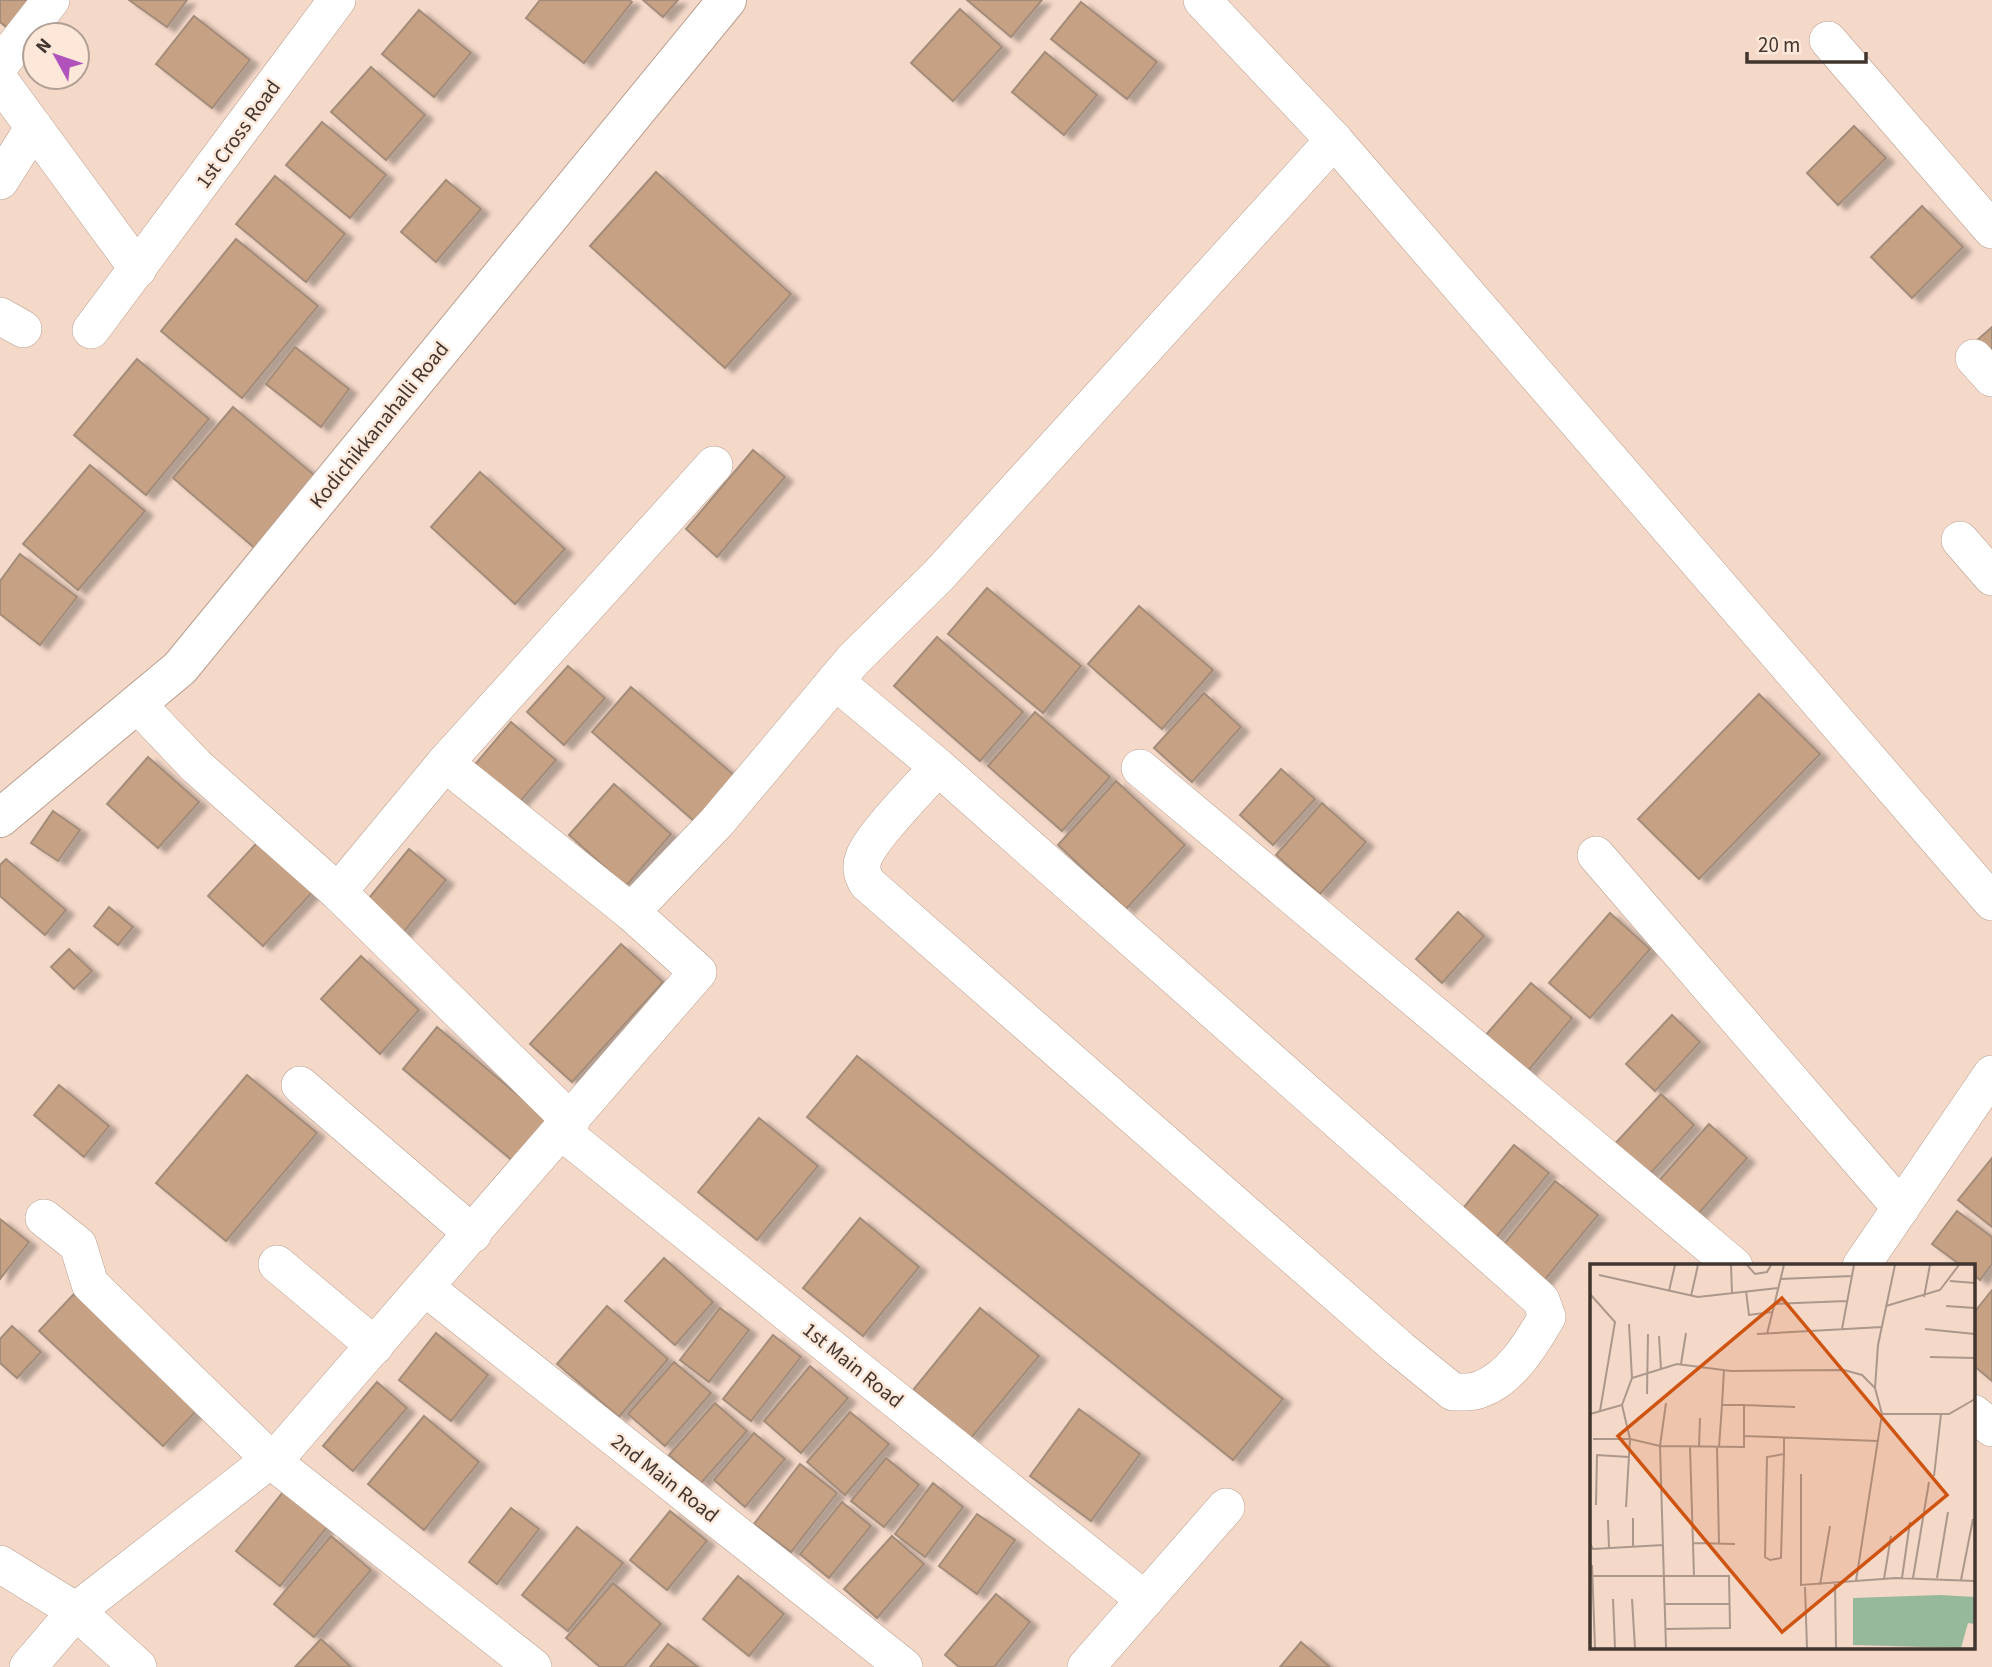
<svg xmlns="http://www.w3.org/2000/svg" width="1992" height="1667" font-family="'Source Sans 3',sans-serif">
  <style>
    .building { fill: #c6a184; stroke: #a38c7a; stroke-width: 2; filter: url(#shadow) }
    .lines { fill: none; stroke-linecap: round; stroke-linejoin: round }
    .street-casing { stroke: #b99f8f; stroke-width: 38 }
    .secondary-casing { stroke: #b99f8f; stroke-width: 40 }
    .street { stroke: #fff; stroke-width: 37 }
    .secondary { stroke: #fff; stroke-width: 38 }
    .labels { text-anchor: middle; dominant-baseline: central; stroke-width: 5; stroke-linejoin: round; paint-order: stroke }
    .street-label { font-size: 21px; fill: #40352f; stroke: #fde7d9 }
    .inset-road { fill: none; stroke: #ac978b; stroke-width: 2 }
    .view { fill: #cf5411; fill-opacity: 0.15; stroke: #cf5411; stroke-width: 3.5 }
    .inset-edge { fill: none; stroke: #40352f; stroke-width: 3.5 }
  </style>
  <defs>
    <filter id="shadow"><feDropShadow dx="8" dy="4.5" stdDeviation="2" flood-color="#0004"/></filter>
  </defs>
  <rect width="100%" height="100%" fill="#f4d8c8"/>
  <!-- building -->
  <g class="building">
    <path d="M0 0H43L16 35 0 22Z"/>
    <path d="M129 0H187L167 27Z"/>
    <path d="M540 0H629L632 2 584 63 526 18Z"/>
    <path d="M643 0H678L663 17Z"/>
    <path d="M967 0H1042L1011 37Z"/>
    <path d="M1081 2 1157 62 1127 99 1051 39Z"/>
    <path d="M960 9 1002 47 953 101 911 63Z"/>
    <path d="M419 10 471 53 434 97 382 54Z"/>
    <path d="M194 16 250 60 212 108 156 64Z"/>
    <path d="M1045 52 1097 95 1064 135 1012 92Z"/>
    <path d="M371 67 425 115 386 160 331 112Z"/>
    <path d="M322 122 386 175 350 218 286 165Z"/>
    <path d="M1854 126 1886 158 1838 205 1807 173Z"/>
    <path d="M656 172 791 294 725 368 590 246Z"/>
    <path d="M275 176 345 234 306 282 236 224Z"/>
    <path d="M446 180 481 209 436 262 401 232Z"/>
    <path d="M1922 206 1963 247 1912 298 1871 257Z"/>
    <path d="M236 239 318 306 242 398 161 331Z"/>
    <path d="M1992 327V362L1975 342Z"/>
    <path d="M295 347 349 389 321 427 266 384Z"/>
    <path d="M137 359 209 419 146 495 74 435Z"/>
    <path d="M233 407 319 479 258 551 173 478Z"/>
    <path d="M753 450 785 477 717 557 686 529Z"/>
    <path d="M90 465 145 511 78 590 23 544Z"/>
    <path d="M480 472 565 549 515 604 431 527Z"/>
    <path d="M20 554 77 597 40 645 0 614V581Z"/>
    <path d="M987 588 1081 666 1043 713 948 634Z"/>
    <path d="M1139 606 1213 670 1162 729 1088 664Z"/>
    <path d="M937 637 1023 712 980 761 894 686Z"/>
    <path d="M568 666 605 698 564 745 527 712Z"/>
    <path d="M631 687 741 781 702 828 592 732Z"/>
    <path d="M1204 693 1241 727 1192 782 1154 748Z"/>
    <path d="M1759 694 1820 754 1699 879 1638 819Z"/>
    <path d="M1035 712 1110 777 1062 831 988 766Z"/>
    <path d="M511 722 556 760 516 806 472 768Z"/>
    <path d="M148 757 199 802 158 848 107 804Z"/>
    <path d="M1281 769 1315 799 1273 845 1240 815Z"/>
    <path d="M1116 781 1185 845 1126 909 1058 845Z"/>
    <path d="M614 784 671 834 626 886 569 835Z"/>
    <path d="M1322 803 1366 842 1320 894 1276 855Z"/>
    <path d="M53 811 80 830 58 861 31 843Z"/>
    <path d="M263 836 318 886 263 946 208 896Z"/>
    <path d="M409 849 446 880 397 940 360 909Z"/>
    <path d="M6 859 66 910 45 935 0 896V865Z"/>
    <path d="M109 907 133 927 118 945 94 926Z"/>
    <path d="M1458 912 1484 936 1442 983 1416 959Z"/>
    <path d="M1610 913 1650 949 1590 1018 1549 983Z"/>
    <path d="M621 944 663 982 572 1082 530 1044Z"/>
    <path d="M69 949 92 971 74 989 51 967Z"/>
    <path d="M361 956 419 1010 380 1054 321 999Z"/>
    <path d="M1531 983 1572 1018 1527 1072 1485 1036Z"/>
    <path d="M1672 1015 1700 1042 1655 1091 1626 1064Z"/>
    <path d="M437 1027 549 1121 514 1162 403 1069Z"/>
    <path d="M857 1056 1283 1399 1233 1460 807 1117Z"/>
    <path d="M247 1075 317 1133 226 1241 156 1183Z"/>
    <path d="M59 1085 109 1126 84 1157 34 1115Z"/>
    <path d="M1661 1094 1694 1125 1648 1176 1613 1146Z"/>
    <path d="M759 1118 818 1166 757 1240 698 1192Z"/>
    <path d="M1709 1124 1747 1158 1694 1219 1655 1185Z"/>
    <path d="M1514 1145 1549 1173 1494 1240 1460 1212Z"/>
    <path d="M1992 1158V1227L1958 1200Z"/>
    <path d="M1555 1181 1598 1215 1542 1283 1500 1249Z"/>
    <path d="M1957 1211 1992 1237V1264L1980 1280 1973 1274V1266H1962L1932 1244Z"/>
    <path d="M860 1218 919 1267 863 1336 803 1288Z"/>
    <path d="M0 1219 29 1242 0 1279Z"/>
    <path d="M664 1258 713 1302 675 1345 625 1301Z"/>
    <path d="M1992 1290V1381L1973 1365V1314Z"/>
    <path d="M74 1294 198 1409 163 1446 39 1331Z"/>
    <path d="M607 1306 668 1359 619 1417 557 1364Z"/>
    <path d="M720 1308 749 1330 709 1382 680 1360Z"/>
    <path d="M980 1308 1039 1356 971 1438 913 1390Z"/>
    <path d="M12 1326 41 1352 17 1378 0 1363V1339Z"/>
    <path d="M436 1333 488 1375 451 1421 399 1380Z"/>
    <path d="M773 1335 801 1357 751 1421 723 1399Z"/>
    <path d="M674 1362 711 1393 665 1446 628 1414Z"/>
    <path d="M810 1366 848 1398 801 1453 764 1421Z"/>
    <path d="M377 1382 407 1408 353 1471 323 1446Z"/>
    <path d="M715 1403 747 1431 701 1483 669 1455Z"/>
    <path d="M1079 1409 1140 1454 1091 1521 1030 1476Z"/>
    <path d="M850 1412 889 1444 845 1495 807 1462Z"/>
    <path d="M424 1416 479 1462 424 1530 368 1484Z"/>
    <path d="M754 1433 785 1459 745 1507 714 1480Z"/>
    <path d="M886 1458 919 1485 884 1527 851 1501Z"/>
    <path d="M800 1464 837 1493 791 1552 754 1524Z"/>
    <path d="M291 1482 335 1517 280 1586 236 1551Z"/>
    <path d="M933 1483 963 1507 925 1557 895 1534Z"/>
    <path d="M842 1502 871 1526 829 1578 800 1554Z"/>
    <path d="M511 1508 539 1529 497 1584 469 1562Z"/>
    <path d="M670 1511 707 1541 667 1590 630 1560Z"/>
    <path d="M977 1514 1015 1540 977 1594 939 1566Z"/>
    <path d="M577 1527 623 1563 568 1631 522 1595Z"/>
    <path d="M331 1536 371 1570 314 1637 274 1604Z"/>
    <path d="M892 1536 924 1564 877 1618 844 1589Z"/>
    <path d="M738 1576 784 1614 749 1656 703 1619Z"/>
    <path d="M613 1583 661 1624 624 1667H600L566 1638Z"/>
    <path d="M996 1594 1030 1622 994 1667H959L945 1655Z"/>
    <path d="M321 1639 351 1667H295Z"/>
    <path d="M1301 1642 1330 1667H1280Z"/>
    <path d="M668 1644 698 1667H650Z"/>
  </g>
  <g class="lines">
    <!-- street casing -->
    <g class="street-casing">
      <g id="street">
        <path d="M1202 0 1334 140 1992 902"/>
        <path d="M1828 40 1992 230"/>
        <path d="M0 65 51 0"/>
        <path d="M0 81 138 269"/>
        <path d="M0 181 34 127"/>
        <path d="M0 316 23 329"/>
        <path d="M91 330 337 0"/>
        <path d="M1974 358 1992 378"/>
        <path d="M1960 540 1992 577"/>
        <path d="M835 681 938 767 1541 1300 1547 1317C1531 1344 1511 1378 1481 1389 1473 1393 1462 1392 1453 1392L1400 1349 867 883C862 874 860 867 864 857 873 834 920 788 938 767"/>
        <path d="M137 704 196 766 338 892"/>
        <path d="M445 763 714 465"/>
        <path d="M1140 768 1734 1266"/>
        <path d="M1596 855 1901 1208"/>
        <path d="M300 1085 473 1234"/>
        <path d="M571 1121 338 892 445 763 631 912"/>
        <path d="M561 1131 1145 1600"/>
        <path d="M44 1218 78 1245 90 1284 272 1461 533 1667"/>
        <path d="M277 1264 375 1346"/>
        <path d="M1861 1266 1992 1074"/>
        <path d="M426 1288 904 1667"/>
        <path d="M1973 1413 1992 1428"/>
        <path d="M0 1564 76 1611 284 1449 698 972 631 912 717 822 853 660 939 575 1334 140"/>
        <path d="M28 1667 76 1611 138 1667"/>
        <path d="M1086 1667 1226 1507"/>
      </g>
    </g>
    <!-- secondary casing -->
    <g class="secondary-casing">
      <path id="secondary" d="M0 818 180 668 727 0"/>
    </g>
    <!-- street -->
    <use href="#street" class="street"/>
    <!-- secondary -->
    <use href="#secondary" class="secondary"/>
  </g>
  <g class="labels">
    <!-- street labels -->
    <g class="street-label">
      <text transform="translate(238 134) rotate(-54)">1st Cross Road</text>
      <text transform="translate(379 425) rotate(-51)">Kodichikkanahalli Road</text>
      <text transform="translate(853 1365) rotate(39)">1st Main Road</text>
      <text transform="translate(665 1478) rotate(38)">2nd Main Road</text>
    </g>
  </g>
  <!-- overview -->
  <g transform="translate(1590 1264)">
    <rect width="385" height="385" fill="#f4d8c8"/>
    <path d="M350 331 385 333V360L378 359 371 384 263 381V334Z" fill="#96b89b"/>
    <path class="inset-road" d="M141 1 142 29M157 1 165 10 177 8 181 1M9 11 108 33 188 24M190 15 262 12M360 17 385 19M79 27 85 1M156 27 159 51 182 48M0 30 25 58 10 147M101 32 108 1M334 33 340 1M184 40 257 37M296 42 350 26 369 1M356 42 385 44M39 60 42 114M252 65 264 1M335 65 385 70M167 70 292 63M177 70 194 1M69 72 71 105M340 93 385 94M91 100 96 69M285 124 288 81 305 1M57 130 58 70M76 139 70 182 76 384M32 141 40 175 70 182 154 183V172L288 177M132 141 134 106M154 141 205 143M0 150 32 141 42 114 87 100 141 107 254 106 272 111 285 124 292 150 266 317M292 150H359L385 135M194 173V190L191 294 180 296 175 293 177 193 194 190M3 175H40L36 243M100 183 104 312M109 183 110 154M127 183 129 279M129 183 132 141H154V172M211 210V321L306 314 385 317M344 212 351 150M6 241 7 191 39 193M43 254V283M18 256 19 284M103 279 145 280M0 280 3 285 73 281M2 301 5 384M2 312H139L140 364 75 365M312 314 320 258M323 314 339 218M347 314 358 248M294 315 301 272M371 316 383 255M245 320 246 384M230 321 240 262M215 323 217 384M23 335 25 384M42 335 45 384M75 340H140"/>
    <path class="view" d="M192 34 357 231 192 368 28 172Z"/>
    <rect width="385" height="385" class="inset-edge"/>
  </g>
  <!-- north arrow -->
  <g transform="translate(56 56) rotate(310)"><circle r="33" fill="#fde7d9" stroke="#b1a095" stroke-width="2"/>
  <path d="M0-5L12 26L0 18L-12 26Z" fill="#b152bc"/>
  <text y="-10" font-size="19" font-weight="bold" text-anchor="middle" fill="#40352f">N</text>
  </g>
  <!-- scale -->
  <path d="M1747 52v10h119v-10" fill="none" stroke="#40352f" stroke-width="3.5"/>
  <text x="1758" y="52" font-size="21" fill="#40352f" stroke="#fde7d9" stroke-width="5" paint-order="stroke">20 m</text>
</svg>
